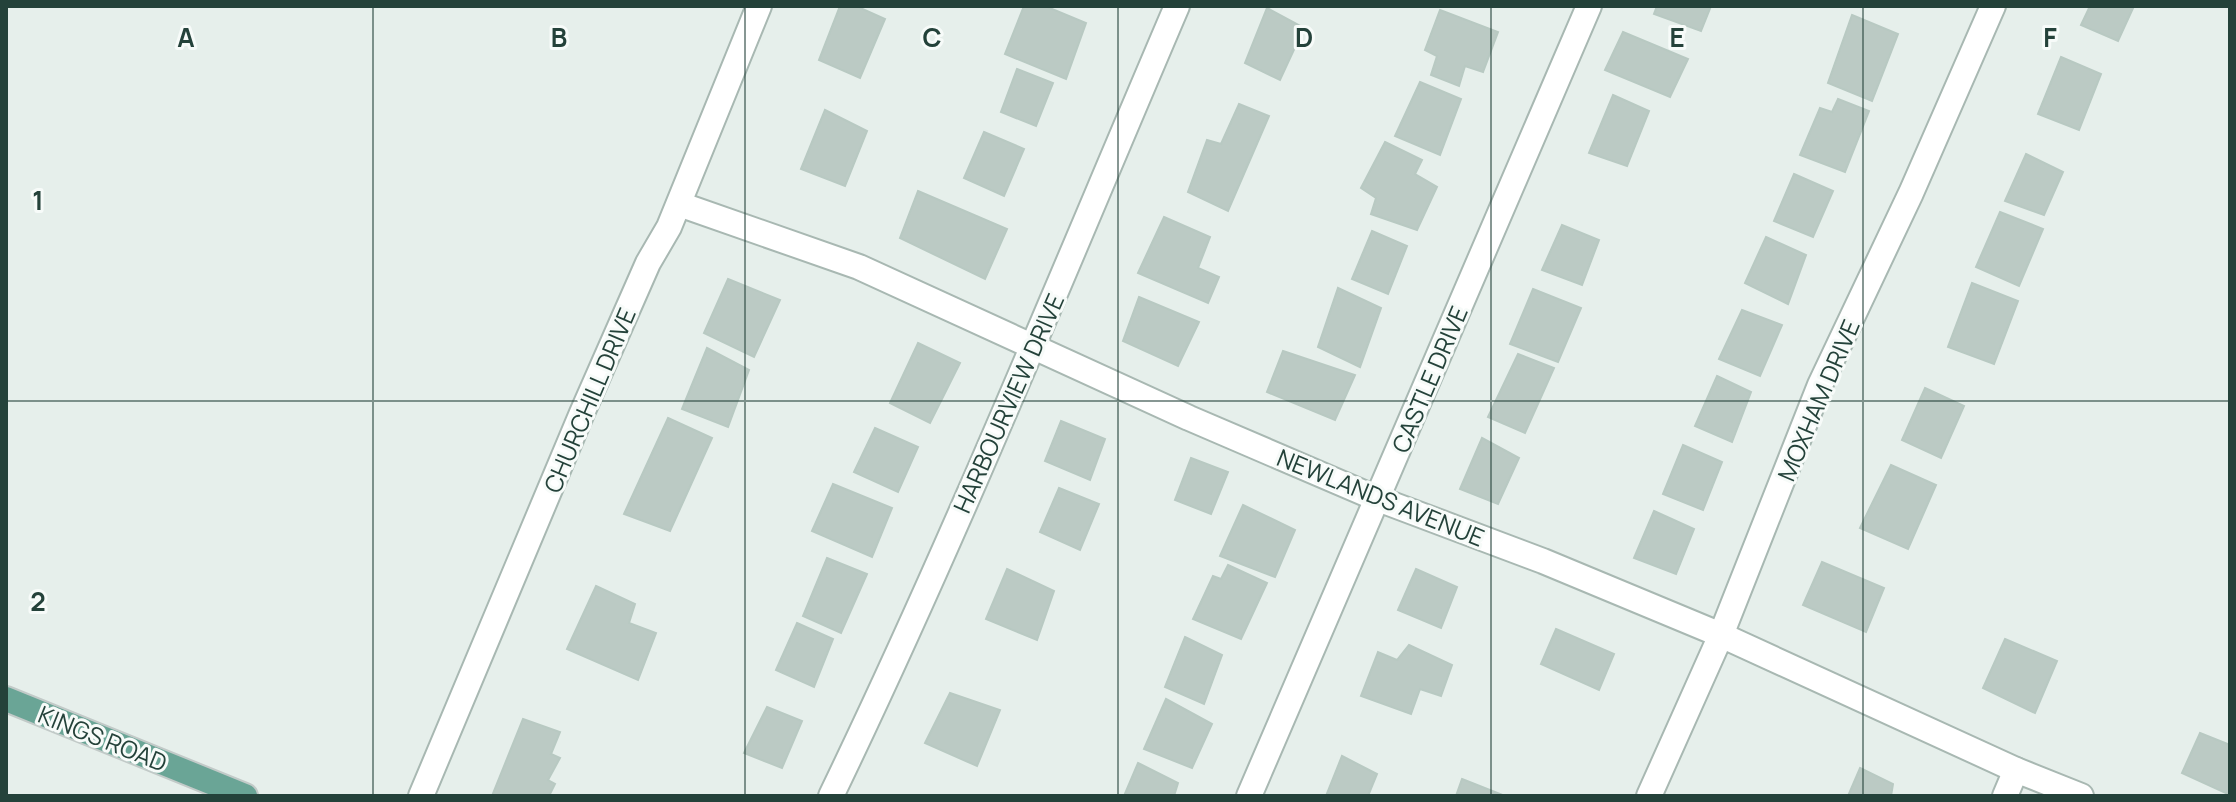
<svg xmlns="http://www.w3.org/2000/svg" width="2236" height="802" font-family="Manrope,sans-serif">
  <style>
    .building { fill: #bbcac4; stroke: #b8c9c2; stroke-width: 2 }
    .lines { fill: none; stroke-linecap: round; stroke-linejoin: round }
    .minor-casing { stroke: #a8b8b2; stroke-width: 28 }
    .major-casing { stroke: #c2cac8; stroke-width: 28 }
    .minor { stroke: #fff; stroke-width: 24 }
    .major { stroke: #6aa596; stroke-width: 24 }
    .grid { fill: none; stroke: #24423a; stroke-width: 2; stroke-opacity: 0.55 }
    .labels { text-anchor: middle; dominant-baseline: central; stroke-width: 6; stroke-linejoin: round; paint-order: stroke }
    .street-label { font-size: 24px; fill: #24423a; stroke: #f7fbf9 }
    .grid-label { font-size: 26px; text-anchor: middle; font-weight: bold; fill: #24423a; stroke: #f7fbf9; stroke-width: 6; stroke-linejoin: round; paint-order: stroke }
  </style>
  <rect width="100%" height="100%" fill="#e6efeb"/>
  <!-- building -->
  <g class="building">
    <path d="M840 6H856L885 19 860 78 819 60Z"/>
    <path d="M1024 6H1045L1086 23 1066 79 1005 54Z"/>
    <path d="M1657 6H1711L1701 31 1654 14Z"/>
    <path d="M2090 6H2134L2118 41 2081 25Z"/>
    <path d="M1267 8 1304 28 1280 80 1245 63Z"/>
    <path d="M1440 10 1498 32 1483 72 1465 66 1459 86 1431 75 1437 56 1425 50Z"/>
    <path d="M1852 15 1898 34 1872 101 1828 83Z"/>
    <path d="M1623 32 1688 59 1670 97 1605 70Z"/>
    <path d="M2061 57 2101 74 2079 130 2038 114Z"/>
    <path d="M1017 69 1053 83 1036 126 1001 112Z"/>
    <path d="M1420 82 1461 99 1440 155 1395 136Z"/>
    <path d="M1613 95 1649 111 1627 166 1589 153Z"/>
    <path d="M1838 99 1869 111 1845 172 1800 155 1820 108 1832 112Z"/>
    <path d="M1239 104 1269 116 1228 211 1188 192 1207 140 1221 144Z"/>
    <path d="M825 110 867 131 845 186 801 169Z"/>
    <path d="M984 132 1024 149 1004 196 964 178Z"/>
    <path d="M1385 142 1422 160 1415 174 1437 187 1417 230 1371 214 1376 198 1361 188Z"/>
    <path d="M2026 154 2063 172 2044 215 2005 201Z"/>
    <path d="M1794 174 1833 191 1813 237 1774 221Z"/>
    <path d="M918 191 1007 229 985 279 900 238Z"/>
    <path d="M2000 212 2043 229 2019 286 1976 267Z"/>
    <path d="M1164 217 1210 237 1198 268 1219 277 1208 303 1138 273Z"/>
    <path d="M1562 225 1599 240 1582 285 1542 270Z"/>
    <path d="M1372 231 1407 246 1388 294 1352 279Z"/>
    <path d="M1766 237 1806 255 1788 304 1745 283Z"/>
    <path d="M728 279 780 300 754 357 704 333Z"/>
    <path d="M1972 283 2018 301 1994 364 1948 347Z"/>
    <path d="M1338 288 1381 308 1360 367 1318 347Z"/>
    <path d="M1533 289 1581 308 1558 362 1510 344Z"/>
    <path d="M1139 297 1199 322 1178 366 1123 341Z"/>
    <path d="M1742 310 1782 325 1760 376 1719 359Z"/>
    <path d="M918 343 960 363 930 423 890 403Z"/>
    <path d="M707 348 749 370 728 427 682 409Z"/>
    <path d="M1283 351 1355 375 1335 420 1267 392Z"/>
    <path d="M1518 354 1554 368 1525 433 1488 417Z"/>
    <path d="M1717 376 1751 392 1732 442 1695 426Z"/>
    <path d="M1925 388 1964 406 1941 458 1902 440Z"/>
    <path d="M668 418 712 438 670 531 624 514Z"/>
    <path d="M1061 421 1105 439 1090 480 1045 461Z"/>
    <path d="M875 428 918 447 898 492 854 472Z"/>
    <path d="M1482 438 1519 458 1498 504 1460 489Z"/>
    <path d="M1683 445 1722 462 1703 510 1663 494Z"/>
    <path d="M1191 458 1228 472 1211 514 1175 500Z"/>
    <path d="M1891 465 1936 485 1908 549 1860 528Z"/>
    <path d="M833 484 892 508 872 557 812 531Z"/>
    <path d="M1059 488 1099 504 1080 550 1040 532Z"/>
    <path d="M1243 505 1295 530 1275 577 1220 556Z"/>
    <path d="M1654 511 1694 529 1676 574 1634 558Z"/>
    <path d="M827 558 867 574 841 633 803 616Z"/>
    <path d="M1822 562 1884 588 1866 632 1803 605Z"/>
    <path d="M1228 565 1267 583 1241 639 1193 619 1213 576 1221 579Z"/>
    <path d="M1007 569 1054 591 1037 640 986 619Z"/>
    <path d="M1416 569 1457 587 1441 628 1398 610Z"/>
    <path d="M596 586 635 604 629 623 656 633 638 680 567 649Z"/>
    <path d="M797 623 833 639 814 687 776 670Z"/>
    <path d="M1556 629 1614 654 1599 690 1541 664Z"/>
    <path d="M1185 637 1222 655 1204 704 1165 687Z"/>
    <path d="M2005 639 2057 661 2035 713 1983 688Z"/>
    <path d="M1409 645 1452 665 1441 696 1420 689 1411 714 1361 696 1378 652 1397 660Z"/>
    <path d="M950 693 1000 710 977 766 925 743Z"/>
    <path d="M1166 699 1212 724 1192 768 1144 749Z"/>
    <path d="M767 707 802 721 782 768 744 753Z"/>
    <path d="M523 719 560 732 551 754 560 758 548 780 555 784 549 796H492Z"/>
    <path d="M2200 733 2230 745V795L2182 773Z"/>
    <path d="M1342 756 1377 774 1368 796H1326Z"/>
    <path d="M1138 763 1178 783 1174 796H1124Z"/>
    <path d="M1860 768 1893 784 1891 796H1848Z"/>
    <path d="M1462 779 1505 796H1456Z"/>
  </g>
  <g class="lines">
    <!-- minor casing -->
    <g class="minor-casing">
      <g id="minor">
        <path d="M679 204 859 267 1189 418 1378 499 1543 561 1721 635 2016 770 2081 796"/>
        <path d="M421 796 582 413 648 263 669 227 759 6"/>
        <path d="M831 796C956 537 1064 270 1177 6"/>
        <path d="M1249 796 1589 6"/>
        <path d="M1649 796 1721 635 1820 385 1911 193 1993 6"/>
        <path d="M2005 796 2016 770"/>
      </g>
    </g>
    <!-- major casing -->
    <g class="major-casing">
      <path id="major" d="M6 699 245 796"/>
    </g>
    <!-- minor -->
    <use href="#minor" class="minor"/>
    <!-- major -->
    <use href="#major" class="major"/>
  </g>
  <!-- grid -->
  <path class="grid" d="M373 6V796M745 6V796M1118 6V796M1491 6V796M1863 6V796M6 401H2230"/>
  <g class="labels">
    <!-- street labels -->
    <g class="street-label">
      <text transform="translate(1429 379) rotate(-67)">CASTLE DRIVE</text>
      <text transform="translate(589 400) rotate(-67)">CHURCHILL DRIVE</text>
      <text transform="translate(1818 400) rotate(-67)">MOXHAM DRIVE</text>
      <text transform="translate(1008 403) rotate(-66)">HARBOURVIEW DRIVE</text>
      <text transform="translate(1381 497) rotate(22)">NEWLANDS AVENUE</text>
      <text transform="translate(103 738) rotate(22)">KINGS ROAD</text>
    </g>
  </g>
  <g class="grid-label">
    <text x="186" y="47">A</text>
    <text x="559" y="47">B</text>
    <text x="932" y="47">C</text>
    <text x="1304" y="47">D</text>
    <text x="1677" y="47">E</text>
    <text x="2050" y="47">F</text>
    <text x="38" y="210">1</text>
    <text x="38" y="611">2</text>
  </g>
  <!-- border -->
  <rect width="2236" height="802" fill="none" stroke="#24423a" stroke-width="16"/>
</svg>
